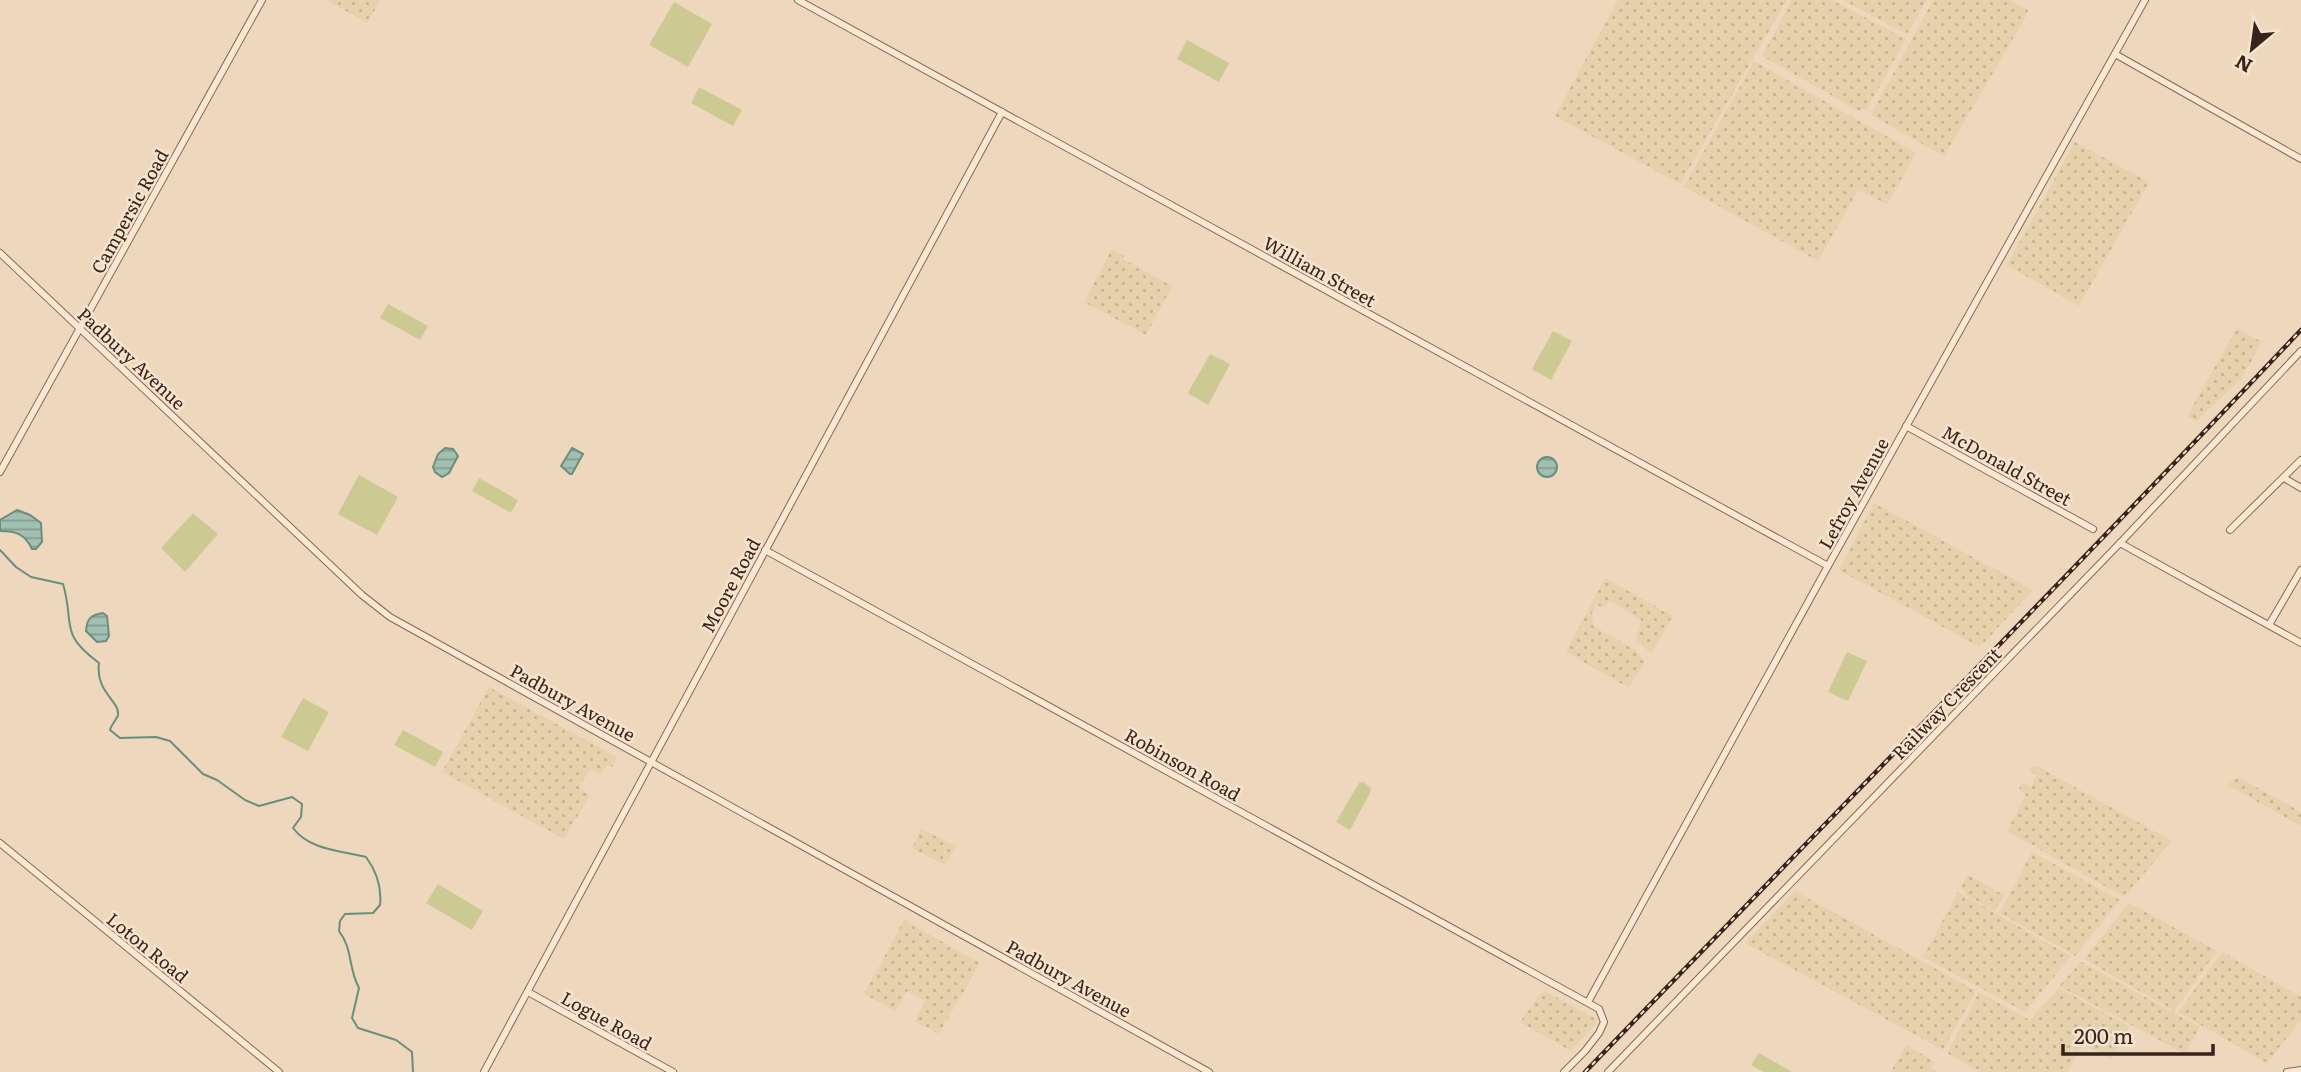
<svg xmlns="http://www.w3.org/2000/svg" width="2301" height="1072" font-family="Literata,serif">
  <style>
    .farmland { fill: url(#farmland-dots) }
    .park { fill: #cdc992 }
    .water { fill: url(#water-rules); stroke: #698e7e; stroke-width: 2 }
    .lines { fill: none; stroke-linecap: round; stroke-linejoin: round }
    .stream { stroke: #698e7e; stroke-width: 2 }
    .minor-casing { stroke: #886756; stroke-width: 8 }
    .minor { stroke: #fae6d1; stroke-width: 6 }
    .rail-casing { stroke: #37231b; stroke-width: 4.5 }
    .rail { stroke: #f6e3ce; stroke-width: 2; stroke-dasharray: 5; stroke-linecap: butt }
    .labels { text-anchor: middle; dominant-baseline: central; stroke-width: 5; stroke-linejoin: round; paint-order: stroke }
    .street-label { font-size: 18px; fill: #37231b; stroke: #f6e3ce }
  </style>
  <defs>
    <pattern id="farmland-dots" width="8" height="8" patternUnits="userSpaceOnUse" patternTransform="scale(1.75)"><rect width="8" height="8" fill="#e5d1ab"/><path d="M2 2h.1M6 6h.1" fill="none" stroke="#c5b393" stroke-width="1.8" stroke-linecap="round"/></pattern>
    <pattern id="water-rules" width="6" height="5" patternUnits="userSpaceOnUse" patternTransform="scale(1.75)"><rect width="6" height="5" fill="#a2c0b2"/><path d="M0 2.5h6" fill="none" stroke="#859c90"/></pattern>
  </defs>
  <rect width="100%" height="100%" fill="#efd7be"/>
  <!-- farmland -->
  <g class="farmland">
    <path d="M327 0H381L367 23Z"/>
    <path d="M1618 0H1787L1680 184 1555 116Z"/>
    <path d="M1792 0H1832L1906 39 1867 109 1859 111 1762 56Z"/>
    <path d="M1843 0H1927L1907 34Z"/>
    <path d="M1933 0H2009L2029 11 1944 156 1871 115Z"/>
    <path d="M1754 61 1916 153 1887 204 1858 190 1818 261 1684 187Z"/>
    <path d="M2075 142 2149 182 2079 306 2007 265Z"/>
    <path d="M1112 249 1124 256 1123 259 1172 286 1146 335 1084 302Z"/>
    <path d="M2237 328 2262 342 2241 379 2197 421 2187 416Z"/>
    <path d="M1874 503 2033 590 1980 647 1839 570Z"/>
    <path d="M1605 578 1673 616 1651 653 1636 641 1641 620 1610 601 1603 607 1596 605 1592 613 1593 626 1634 649 1645 662 1629 688 1566 652Z"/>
    <path d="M489 687 617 757 612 767 607 765 601 774 590 769 579 788 590 795 564 839 442 772Z"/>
    <path d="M2035 765 2172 841 2124 897 2007 831 2026 794 2019 789 2022 783 2031 787 2037 775 2029 770Z"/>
    <path d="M2238 777 2301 812V826L2227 785Z"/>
    <path d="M921 829 956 846 945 865 912 848Z"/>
    <path d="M2032 852 2120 900 2075 956 2000 913Z"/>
    <path d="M1968 875 2004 895 1995 911 1964 894 1965 890 1961 888Z"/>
    <path d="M1795 891 1976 991 1943 1050 1745 943Z"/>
    <path d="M1958 892 2071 956 2025 1012 1923 957Z"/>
    <path d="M2129 903 2217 951 2174 1011 2084 959Z"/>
    <path d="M904 920 980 963 939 1034 915 1021 925 1001 907 991 895 1011 864 994Z"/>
    <path d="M2222 952 2301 997V1020L2267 1063 2178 1012Z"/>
    <path d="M2081 962 2200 1027 2185 1054 2059 986Z"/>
    <path d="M2059 988 2130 1027 2112 1059 2083 1044 2068 1072H1981L1947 1053 1979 992 2030 1020Z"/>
    <path d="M1543 990 1593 1017 1597 1023 1571 1051 1520 1022Z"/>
    <path d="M1906 1045 1934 1061 1931 1068 1938 1072H1891Z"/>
  </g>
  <!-- park -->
  <g class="park">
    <path d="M674 2 712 24 688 67 649 45Z"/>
    <path d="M1187 40 1229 63 1219 82 1177 59Z"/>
    <path d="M699 87 742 110 733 126 691 103Z"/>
    <path d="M388 304 428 326 420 340 380 318Z"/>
    <path d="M1553 331 1572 341 1551 380 1532 369Z"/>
    <path d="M1210 354 1230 364 1208 405 1188 393Z"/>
    <path d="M359 475 398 497 377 535 338 514Z"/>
    <path d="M479 478 518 500 511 513 472 491Z"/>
    <path d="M193 513 218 534 185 572 161 548Z"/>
    <path d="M1847 652 1867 661 1848 701 1828 692Z"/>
    <path d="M303 698 329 712 308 751 281 737Z"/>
    <path d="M403 730 443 752 435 767 394 745Z"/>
    <path d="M1363 782 1371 788 1370 793 1350 830 1336 822 1359 783Z"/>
    <path d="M438 884 483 911 472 930 426 903Z"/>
    <path d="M1759 1053 1792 1072H1764L1751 1065Z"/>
  </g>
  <!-- water -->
  <g class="water">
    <path d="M445 448 453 449 458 456 449 473 442 477 435 472 433 467 438 454Z"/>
    <path d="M572 448 583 454 572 474H570L561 466Z"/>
    <circle cx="1547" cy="467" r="10"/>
    <path d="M17 510 30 515 41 523 42 542 36 549H32C25 534 16 531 0 531V520Z"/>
    <path d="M103 613 107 616 109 636 106 641 97 642 86 631C87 618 91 615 103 613Z"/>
  </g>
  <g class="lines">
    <!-- stream -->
    <path class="stream" d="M0 550 16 567 31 577 63 584C75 624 58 633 99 663 95 692 120 701 118 715 117 719 111 725 110 730L120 738 156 737 170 741 203 774 217 780 245 800 259 806 292 797 302 804 301 817 293 828C309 850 342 851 366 857 377 872 382 887 380 905L373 913 345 914 340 921 339 931C353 949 348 968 359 988L352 1018 358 1028 396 1040 412 1052 413 1072"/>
    <!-- minor casing -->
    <g class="minor-casing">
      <g id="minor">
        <path d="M798 0 1828 566"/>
        <path d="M2115 54 2301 159"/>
        <path d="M0 253 362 595 390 617 1209 1072"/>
        <path d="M1906 426 2093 529"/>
        <path d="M0 472 262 0"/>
        <path d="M2284 478 2301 488"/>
        <path d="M2230 530 2301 460"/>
        <path d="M2120 543 2301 643"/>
        <path d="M765 550 1599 1009 1604 1022 1599 1033 1585 1051 1564 1072"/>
        <path d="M2269 625 2301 570"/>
        <path d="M0 843 279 1072"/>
        <path d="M528 992 673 1072"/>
        <path d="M1588 1002 1828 566 2145 0"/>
        <path d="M484 1072 1002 112"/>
        <path d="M1608 1072 2120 543 2301 351"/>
        <path d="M2287 1072 2301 1070"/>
      </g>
    </g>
    <!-- minor -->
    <use href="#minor" class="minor"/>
    <!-- rail casing -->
    <g class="rail-casing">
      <path id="rail" d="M1585 1072C1824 824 2065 580 2301 330"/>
    </g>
    <!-- rail -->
    <use href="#rail" class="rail"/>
  </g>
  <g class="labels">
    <!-- street labels -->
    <g class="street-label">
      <text transform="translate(129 211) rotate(-61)">Campersic Road</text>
      <text transform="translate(1320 271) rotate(29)">William Street</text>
      <text transform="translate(132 358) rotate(43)">Padbury Avenue</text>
      <text transform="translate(2007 465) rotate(29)">McDonald Street</text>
      <text transform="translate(1853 493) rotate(-61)">Lefroy Avenue</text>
      <text transform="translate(730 585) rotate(-62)">Moore Road</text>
      <text transform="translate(573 702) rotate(29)">Padbury Avenue</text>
      <text transform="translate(1946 703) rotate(-46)">Railway Crescent</text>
      <text transform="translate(1183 764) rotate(29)">Robinson Road</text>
      <text transform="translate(148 947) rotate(39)">Loton Road</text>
      <text transform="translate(1069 978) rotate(29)">Padbury Avenue</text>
      <text transform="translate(607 1020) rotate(29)">Logue Road</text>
    </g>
  </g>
  <!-- north arrow -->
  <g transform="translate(2252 49) rotate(209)" stroke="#f6e3ce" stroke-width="5" paint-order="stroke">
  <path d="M0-5L12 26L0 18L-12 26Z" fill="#37231b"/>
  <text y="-10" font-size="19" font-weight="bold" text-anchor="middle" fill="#37231b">N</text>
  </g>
  <!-- scale -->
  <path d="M2063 1044v10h150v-10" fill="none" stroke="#37231b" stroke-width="3.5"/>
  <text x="2074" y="1044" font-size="21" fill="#37231b" stroke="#f6e3ce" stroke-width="5" paint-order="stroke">200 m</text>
</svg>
